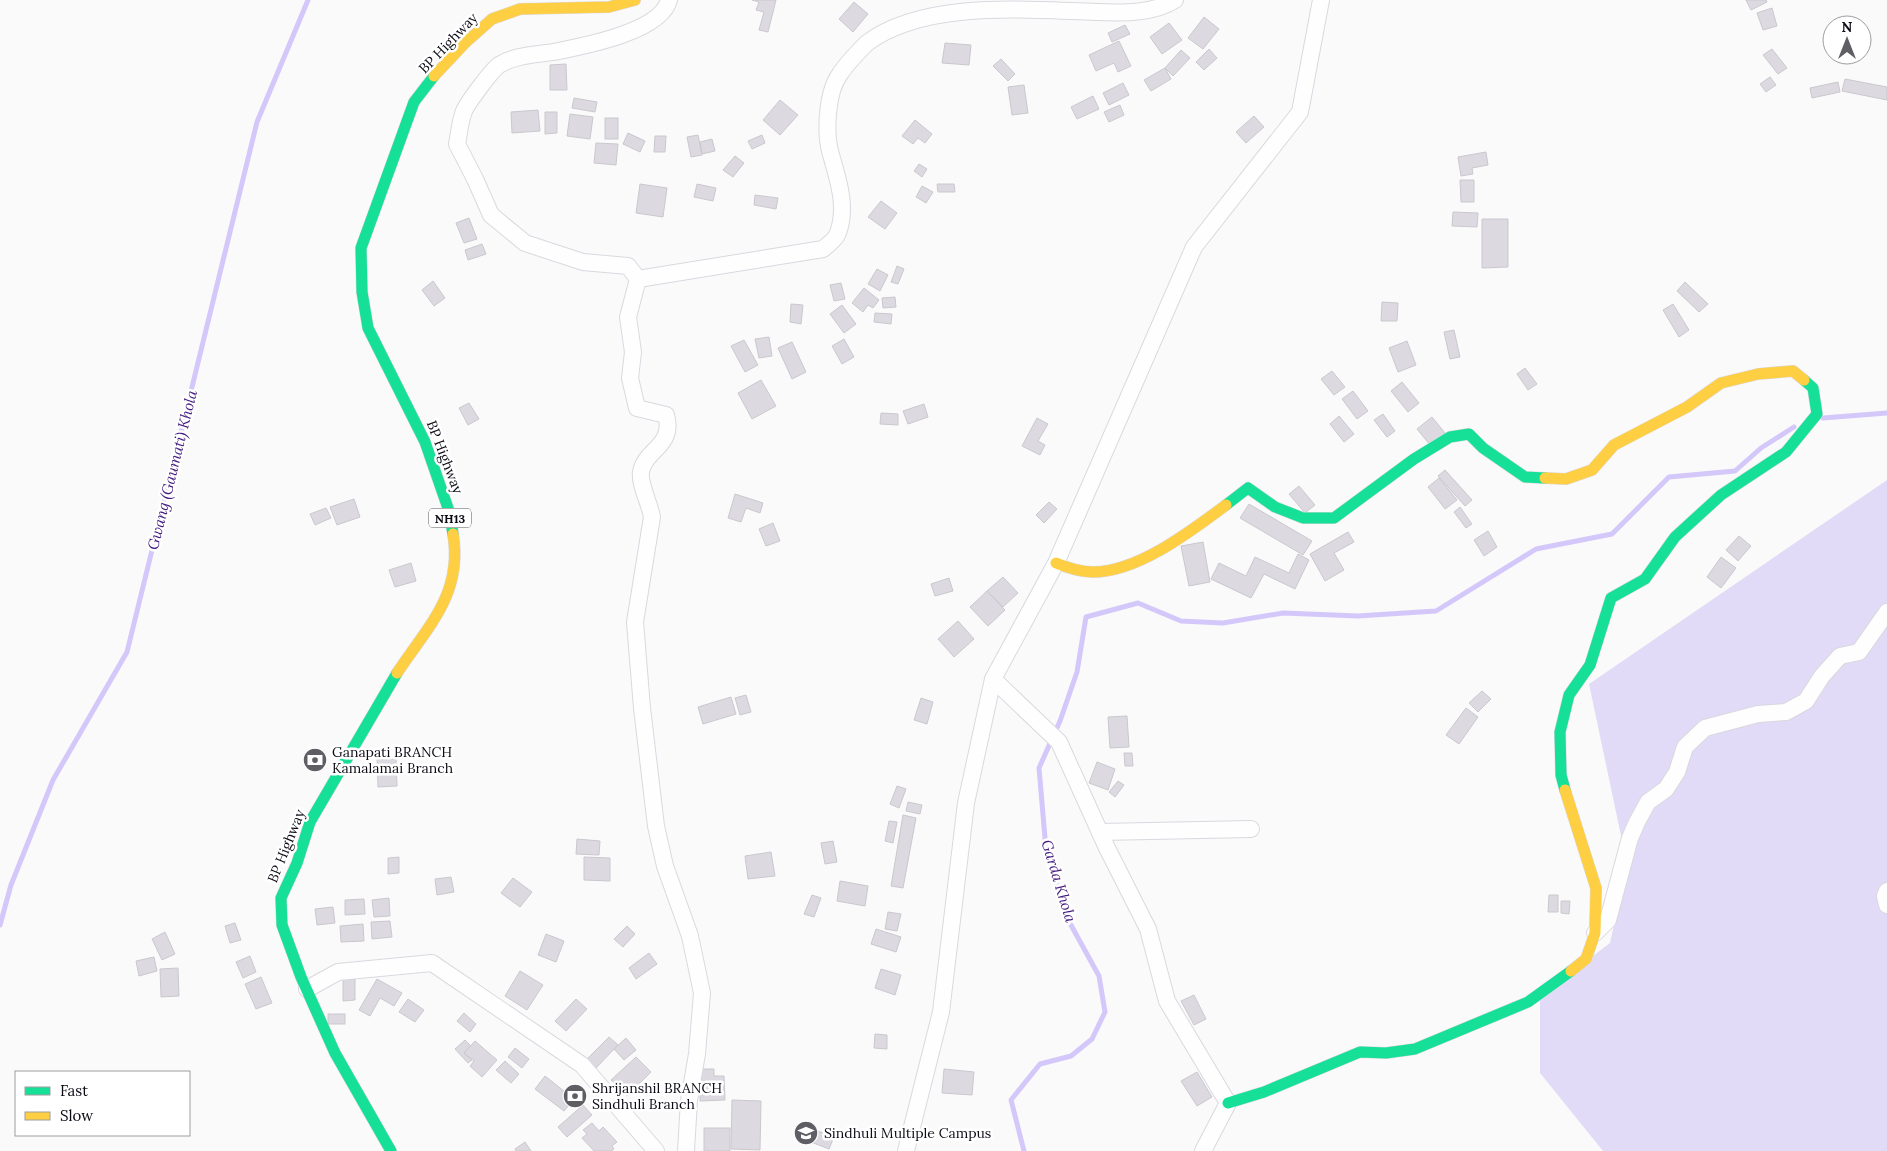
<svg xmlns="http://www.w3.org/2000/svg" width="1887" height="1151" font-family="Lora,serif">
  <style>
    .green { fill: #e1dbf7 }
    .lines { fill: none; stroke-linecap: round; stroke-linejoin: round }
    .stream { stroke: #d4c8fa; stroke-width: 5 }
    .building { fill: #dcdae0; stroke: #cac8ce }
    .street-casing { stroke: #dad8df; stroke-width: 18 }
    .fast-casing { stroke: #dad8df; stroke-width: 12 }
    .slow-casing { stroke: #dad8df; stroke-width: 12 }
    .street { stroke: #fefefe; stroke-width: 16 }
    .fast { stroke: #16e098; stroke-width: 11 }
    .slow { stroke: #ffcf43; stroke-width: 11 }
    .labels { text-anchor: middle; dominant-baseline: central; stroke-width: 5; stroke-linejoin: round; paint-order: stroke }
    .shield { fill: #fff; stroke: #55545a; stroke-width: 1 }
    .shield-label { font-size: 12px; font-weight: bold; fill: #0c0a14 }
    .street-label { font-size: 14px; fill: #0c0a14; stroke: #fff }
    .poi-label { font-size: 14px; fill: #0c0a14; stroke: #fff; text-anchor: start }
    .water-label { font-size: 15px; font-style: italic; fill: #431a7f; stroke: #fff }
  </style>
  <rect width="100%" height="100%" fill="#fafafa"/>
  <!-- green -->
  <path class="green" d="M1887 480V1151H1603L1540 1073V996L1610 943 1627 864 1589 684Z"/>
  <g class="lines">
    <!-- stream -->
    <g class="stream">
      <path d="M1823 418 1887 413"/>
      <path d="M0 925 11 885 53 780 127 652 257 122 308 0"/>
      <path d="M1024 1151 1011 1100 1040 1064 1071 1056 1092 1039 1105 1012 1099 976 1066 916 1046 850 1039 768 1060 721 1077 672 1086 617 1138 603 1181 621 1223 623 1283 613 1358 616 1436 611 1536 549 1612 534 1669 477 1735 471 1761 448 1794 427"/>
    </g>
  </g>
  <!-- building -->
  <g class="building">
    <path d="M752 0H776L768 32 759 30 764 12 756 10 759 2Z"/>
    <path d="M1746 0H1766L1767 2 1751 10Z"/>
    <path d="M854 2 868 14 853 32 839 19Z"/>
    <path d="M1772 8 1777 26 1763 30 1757 13Z"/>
    <path d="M1204 17 1219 29 1203 49 1188 38Z"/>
    <path d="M1169 23 1182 40 1162 54 1150 37Z"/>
    <path d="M1125 25 1130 34 1112 42 1108 33Z"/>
    <path d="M1119 41 1131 66 1118 72 1114 63 1096 71 1089 55Z"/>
    <path d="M945 43 971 45 969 65 942 63Z"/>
    <path d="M1209 49 1217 58 1204 70 1196 62Z"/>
    <path d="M1772 49 1787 68 1778 74 1763 55Z"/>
    <path d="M1181 50 1190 58 1173 76 1165 68Z"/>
    <path d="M1001 59 1015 74 1008 81 993 66Z"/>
    <path d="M566 64 567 90H550V65Z"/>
    <path d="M1165 68 1171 79 1151 91 1144 80Z"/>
    <path d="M1770 77 1776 85 1766 92 1760 84Z"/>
    <path d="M1845 79 1887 87V100L1842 91Z"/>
    <path d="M1838 82 1840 92 1812 98 1810 88Z"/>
    <path d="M1123 83 1129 95 1109 105 1103 93Z"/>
    <path d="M1024 85 1028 113 1012 115 1008 87Z"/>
    <path d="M1093 96 1099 109 1077 119 1071 107Z"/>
    <path d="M574 98 597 102 595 112 572 108Z"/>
    <path d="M780 100 798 115 780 135 763 120Z"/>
    <path d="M1120 105 1124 115 1109 122 1104 112Z"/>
    <path d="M538 110 540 131 512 133 511 112Z"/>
    <path d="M545 112H557V133L545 134Z"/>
    <path d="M570 114 593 117 590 139 567 136Z"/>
    <path d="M1254 116 1264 127 1246 143 1236 132Z"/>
    <rect x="605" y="118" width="13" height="21"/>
    <path d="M915 120 932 134 925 143 918 138 913 144 902 136Z"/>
    <path d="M628 133 645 141 640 152 623 144Z"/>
    <path d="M698 135 702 155 691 157 687 137Z"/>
    <path d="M762 135 765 143 752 149 748 141Z"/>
    <path d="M655 136H666L665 152H654Z"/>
    <path d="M712 139 715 151 702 154 700 142Z"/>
    <path d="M596 143 618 144 616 165 594 163Z"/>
    <path d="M1486 152 1488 165 1472 168 1473 174 1461 176 1458 157Z"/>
    <path d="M735 156 744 163 733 177 723 170Z"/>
    <path d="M919 164 927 169 922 177 914 171Z"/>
    <path d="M1460 180H1474V202H1461Z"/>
    <path d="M640 184 667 188 663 217 636 213Z"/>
    <path d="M697 184 716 188 713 201 694 197Z"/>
    <path d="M937 184H954L955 192H938Z"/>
    <path d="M922 186 933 192 926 203 916 197Z"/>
    <path d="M755 195 778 198 776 209 754 205Z"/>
    <path d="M881 201 897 213 885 229 868 217Z"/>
    <path d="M1453 212 1478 213 1477 227 1452 226Z"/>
    <path d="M469 218 477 239 464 243 456 223Z"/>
    <path d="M1482 219H1508V267L1482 268Z"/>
    <path d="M482 244 486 254 468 260 465 250Z"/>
    <path d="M897 266 904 269 898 284 891 282Z"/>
    <path d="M877 269 888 275 880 291 868 284Z"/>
    <path d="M433 281 445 298 434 306 422 290Z"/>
    <path d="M1685 282 1708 304 1699 312 1677 291Z"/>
    <path d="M841 283 845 299 834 301 830 285Z"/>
    <path d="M864 288 879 300 873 308 868 305 863 312 852 303Z"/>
    <path d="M895 297 896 307 883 308 882 298Z"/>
    <path d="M1382 302 1398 303 1397 321H1381Z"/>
    <path d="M791 304 803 305 801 324 790 322Z"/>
    <path d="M1673 304 1689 330 1679 337 1663 310Z"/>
    <path d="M842 305 856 324 844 333 830 314Z"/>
    <path d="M875 313 892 314 891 324 874 322Z"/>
    <path d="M1454 330 1460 357 1450 359 1444 332Z"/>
    <path d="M769 337 772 356 759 358 755 339Z"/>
    <path d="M844 339 854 357 842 364 832 346Z"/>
    <path d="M744 340 758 365 745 372 731 346Z"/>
    <path d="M1407 341 1416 365 1398 372 1389 348Z"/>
    <path d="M792 342 806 372 792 379 778 348Z"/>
    <path d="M1525 368 1537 384 1528 390 1517 374Z"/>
    <path d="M1332 371 1345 387 1334 395 1321 379Z"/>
    <path d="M761 380 776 406 752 419 738 393Z"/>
    <path d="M1402 382 1419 403 1408 412 1391 391Z"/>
    <path d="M1353 391 1368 411 1357 419 1342 399Z"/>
    <path d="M469 403 479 419 468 425 459 408Z"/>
    <path d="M924 404 928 417 908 424 903 411Z"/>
    <path d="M881 413 898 414V425L880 424Z"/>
    <path d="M1383 414 1395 431 1387 437 1374 420Z"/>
    <path d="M1339 416 1354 434 1344 442 1330 424Z"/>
    <path d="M1432 417 1445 433 1430 445 1417 429Z"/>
    <path d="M1037 418 1048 424 1038 441 1045 445 1040 455 1022 446Z"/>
    <path d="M1445 470 1472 500 1465 506 1438 476Z"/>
    <path d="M1439 478 1457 500 1445 509 1428 487Z"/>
    <path d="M1299 486 1315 505 1305 513 1289 494Z"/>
    <path d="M735 494 763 503 760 513 746 508 741 522 728 518Z"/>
    <path d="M354 499 360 517 337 525 330 507Z"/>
    <path d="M1049 502 1057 509 1044 523 1036 515Z"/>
    <path d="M1249 504 1312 541 1303 555 1240 518Z"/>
    <path d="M1460 507 1472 524 1466 528 1454 512Z"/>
    <path d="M326 508 331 518 315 525 310 514Z"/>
    <path d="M773 523 780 541 766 546 759 529Z"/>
    <path d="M1488 531 1497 547 1484 556 1474 540Z"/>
    <path d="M1348 532 1354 542 1334 553 1344 570 1325 581 1310 554Z"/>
    <path d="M1739 536 1751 546 1738 561 1726 550Z"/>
    <path d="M1203 542 1210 582 1189 586 1181 546Z"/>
    <path d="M1298 554 1309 560 1295 589 1264 574 1251 598 1211 579 1219 563 1246 576 1255 557 1289 573Z"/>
    <path d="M1721 557 1736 568 1721 588 1707 577Z"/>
    <path d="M411 563 416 581 395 587 389 570Z"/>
    <path d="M1003 577 1018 593 1003 607 987 591Z"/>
    <path d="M949 578 953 591 935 596 931 584Z"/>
    <path d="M987 591 1005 610 988 626 970 607Z"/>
    <path d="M958 621 974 639 954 657 938 639Z"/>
    <path d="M1482 691 1491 699 1478 712 1469 703Z"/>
    <path d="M746 695 751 712 740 715 735 698Z"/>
    <path d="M731 697 736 714 703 724 698 707Z"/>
    <path d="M921 698 933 702 927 724 914 720Z"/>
    <path d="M1466 708 1478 717 1459 744 1446 735Z"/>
    <path d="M1127 716 1129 747 1110 748 1108 717Z"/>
    <path d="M1124 753H1132L1133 766H1125Z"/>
    <path d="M377 759H396L397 786 378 787Z"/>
    <path d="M1097 762 1115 769 1108 790 1089 783Z"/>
    <path d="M1118 781 1124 785 1115 797 1109 792Z"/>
    <path d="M897 786 906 789 899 808 890 804Z"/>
    <path d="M908 802 922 805 920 814 906 811Z"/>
    <path d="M903 815 916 818 903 888 891 886Z"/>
    <path d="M889 821 897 822 893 843 885 841Z"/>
    <path d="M577 839 600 841 599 855 576 854Z"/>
    <path d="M833 841 837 862 825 864 821 843Z"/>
    <path d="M771 852 775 876 748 879 745 856Z"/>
    <path d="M399 857V873L388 874V858Z"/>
    <path d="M584 857 610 858V881L584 880Z"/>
    <path d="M451 877 454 892 437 895 435 879Z"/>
    <path d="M513 878 532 892 520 907 501 893Z"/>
    <path d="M840 881 868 886 865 906 837 901Z"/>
    <path d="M812 895 821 898 814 917 804 914Z"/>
    <path d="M1549 895H1558V912H1548Z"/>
    <path d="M389 898 390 916 374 917 372 900Z"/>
    <path d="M364 899 365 914 345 915V900Z"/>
    <path d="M1561 901H1570L1569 914 1561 913Z"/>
    <path d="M333 907 335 923 317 925 315 909Z"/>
    <path d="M888 912 901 914 897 931 885 929Z"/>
    <path d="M390 921 392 937 372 939 371 922Z"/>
    <path d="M235 923 241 940 230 943 225 926Z"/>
    <path d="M363 924 364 941 341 942 340 926Z"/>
    <path d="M627 926 635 934 623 947 614 939Z"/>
    <path d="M876 929 901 937 896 952 871 944Z"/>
    <path d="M165 932 175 954 162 960 152 939Z"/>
    <path d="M546 934 564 941 556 962 538 955Z"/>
    <path d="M649 953 657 964 636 979 629 968Z"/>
    <path d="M250 956 256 972 243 978 236 962Z"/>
    <path d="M154 957 157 971 139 976 136 961Z"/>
    <path d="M178 968 179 996 161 997 160 969Z"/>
    <path d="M881 969 901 975 895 995 875 988Z"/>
    <path d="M520 971 543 985 527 1010 505 996Z"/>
    <path d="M261 977 272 1003 256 1009 245 984Z"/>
    <path d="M343 979H355V1000L343 1001Z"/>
    <path d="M377 979 402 993 394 1006 380 998 370 1016 359 1010Z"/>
    <path d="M1194 995 1206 1019 1194 1025 1181 1001Z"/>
    <path d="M408 999 424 1010 415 1022 399 1012Z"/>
    <path d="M576 999 587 1009 566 1031 555 1021Z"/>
    <path d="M464 1013 476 1024 470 1032 457 1021Z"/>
    <rect x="328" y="1014" width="17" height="10"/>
    <path d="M875 1034 887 1035V1049L874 1048Z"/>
    <path d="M609 1037 618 1045 594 1070 585 1061Z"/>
    <path d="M626 1038 636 1050 624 1060 614 1049Z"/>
    <path d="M465 1040 471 1046 464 1053 472 1060 468 1063 455 1049Z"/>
    <path d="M475 1041 497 1060 482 1077 470 1066 474 1061 464 1053Z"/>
    <path d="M515 1048 529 1059 522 1068 508 1057Z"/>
    <path d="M636 1057 651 1072 627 1096 611 1080Z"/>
    <path d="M505 1061 519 1074 511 1083 496 1070Z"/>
    <path d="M700 1069H714V1076H724L725 1100 700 1101Z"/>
    <path d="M944 1069 974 1072 972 1095 942 1093Z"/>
    <path d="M1197 1072 1212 1097 1197 1106 1181 1081Z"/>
    <path d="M545 1076 574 1099 564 1111 535 1089Z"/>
    <path d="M732 1100 761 1101 760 1150 731 1149Z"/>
    <path d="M583 1105 592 1115 567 1137 558 1127Z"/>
    <path d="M592 1123 599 1131 603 1127 617 1142 612 1146 614 1149 611 1151H594L582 1138 587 1134 583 1130Z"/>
    <path d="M802 1125 834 1137 829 1149 798 1137Z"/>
    <rect x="704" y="1128" width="26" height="23"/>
    <path d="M525 1142 531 1151H516L515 1149Z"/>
  </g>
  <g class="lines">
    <!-- street casing -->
    <g class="street-casing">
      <g id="street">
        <path d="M669 0C661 31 588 45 559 51 539 55 517 54 499 65 492 70 468 102 464 111 460 121 459 134 457 144L475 179 491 215 525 243 583 262 628 266 638 279 823 249C828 245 836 239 838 233 848 205 837 177 830 151 825 131 827 91 840 74 847 63 858 52 867 43 925 0 1025 10 1097 12 1122 13 1153 14 1175 0"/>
        <path d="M638 279 628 317 633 352 630 378 637 408 666 415C675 446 645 449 641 472 639 484 650 504 652 517L635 622 642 708 656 826 665 866 690 936 702 993 697 1054 689 1100 686 1151"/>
        <path d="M993 679 1056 563 1194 247 1300 112 1321 0"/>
        <path d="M1100 832 1251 829"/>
        <path d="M1887 891 1885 896 1887 905"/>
        <path d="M1595 933 1608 920 1630 838 1637 822 1648 802 1666 789 1677 772 1685 747 1705 728 1758 714 1786 712 1806 701 1822 676 1840 656 1859 652 1887 612"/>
        <path d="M307 989 338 972 432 963 582 1065 656 1151"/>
        <path d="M906 1151 941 1012 966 803 993 679 1059 742 1107 848 1148 929 1167 1001 1228 1103 1203 1151"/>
      </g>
    </g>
    <!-- fast casing -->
    <g class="fast-casing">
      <g id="fast">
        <path d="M434 76 414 102 361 248 362 292 368 328 425 442 449 511 453 534"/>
        <path d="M1226 505 1248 488 1275 507 1303 518H1334L1414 459 1450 437 1469 434 1483 448 1525 477 1545 478"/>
        <path d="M1565 790 1561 775 1560 732 1569 695 1590 665 1611 598 1645 579 1675 537 1721 495 1786 452 1817 414 1813 388 1804 380"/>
        <path d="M1228 1103 1264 1092 1360 1052 1386 1053 1415 1049 1528 1002 1571 971"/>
        <path d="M391 1151 335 1053 301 977 282 925 281 898 297 863 310 822 397 673"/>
      </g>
    </g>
    <!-- slow casing -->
    <g class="slow-casing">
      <g id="slow">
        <path d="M434 76 465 43 492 19 520 9 609 7 635 0"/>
        <path d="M1545 478 1566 479 1592 470 1614 445 1687 407 1721 383 1758 374 1793 371 1804 380"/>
        <path d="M1056 563C1068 568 1080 572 1093 572 1138 572 1191 531 1226 505"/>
        <path d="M397 673C428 626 463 594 453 534"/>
        <path d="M1565 790 1596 888 1595 933 1586 959 1571 971"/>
      </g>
    </g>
    <!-- street -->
    <use href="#street" class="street"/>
    <!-- fast -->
    <use href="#fast" class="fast"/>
    <!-- slow -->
    <use href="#slow" class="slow"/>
  </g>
  <!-- icons -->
  <defs>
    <g id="bank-disc" transform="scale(1.25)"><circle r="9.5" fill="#5f5e64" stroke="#fff"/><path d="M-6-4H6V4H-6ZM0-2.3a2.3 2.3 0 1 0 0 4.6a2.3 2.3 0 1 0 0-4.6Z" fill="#fff"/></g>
    <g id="university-disc" transform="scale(1.25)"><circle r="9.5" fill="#5f5e64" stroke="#fff"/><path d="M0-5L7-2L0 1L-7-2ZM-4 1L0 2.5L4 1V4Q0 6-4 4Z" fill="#fff"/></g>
  </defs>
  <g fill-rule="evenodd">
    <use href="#bank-disc" x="315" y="760"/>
    <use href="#bank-disc" x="575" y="1096"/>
    <use href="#university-disc" x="806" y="1133"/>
  </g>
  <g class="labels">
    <!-- shield labels -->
    <rect class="shield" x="429" y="508.5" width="42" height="19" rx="4"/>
    <g class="shield-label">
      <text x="450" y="518">NH13</text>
    </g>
    <!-- street labels -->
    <g class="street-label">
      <text transform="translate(448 43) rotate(-46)">BP Highway</text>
      <text transform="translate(445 457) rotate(69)">BP Highway</text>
      <text transform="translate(286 846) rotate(-68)">BP Highway</text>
    </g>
    <!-- poi labels -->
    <g class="poi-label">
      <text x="332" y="752">Ganapati BRANCH<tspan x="332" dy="16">Kamalamai Branch</tspan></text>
      <text x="592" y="1088">Shrijanshil BRANCH<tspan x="592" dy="16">Sindhuli Branch</tspan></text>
      <text x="824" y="1133">Sindhuli Multiple Campus</text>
    </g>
    <!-- water labels -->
    <g class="water-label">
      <text transform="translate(172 470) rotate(-76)">Gwang (Gaumati) Khola</text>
      <text transform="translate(1059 881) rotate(73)">Garda Khola</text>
    </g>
  </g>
  <!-- legend -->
  <rect x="15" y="1071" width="175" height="65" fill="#ffffff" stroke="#9e9da1"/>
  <rect x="25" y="1087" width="25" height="8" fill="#16e098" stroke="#9e9da1"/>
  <text x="60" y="1096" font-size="15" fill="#0c0a14">Fast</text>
  <rect x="25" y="1112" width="25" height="8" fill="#ffcf43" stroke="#9e9da1"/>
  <text x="60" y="1121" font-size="15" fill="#0c0a14">Slow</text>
  <!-- north arrow -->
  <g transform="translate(1847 40)"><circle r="24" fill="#ffffff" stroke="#9e9da1"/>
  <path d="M0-4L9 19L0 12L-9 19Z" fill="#5f5e64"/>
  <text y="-8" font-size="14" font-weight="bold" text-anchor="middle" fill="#0c0a14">N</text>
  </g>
</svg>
